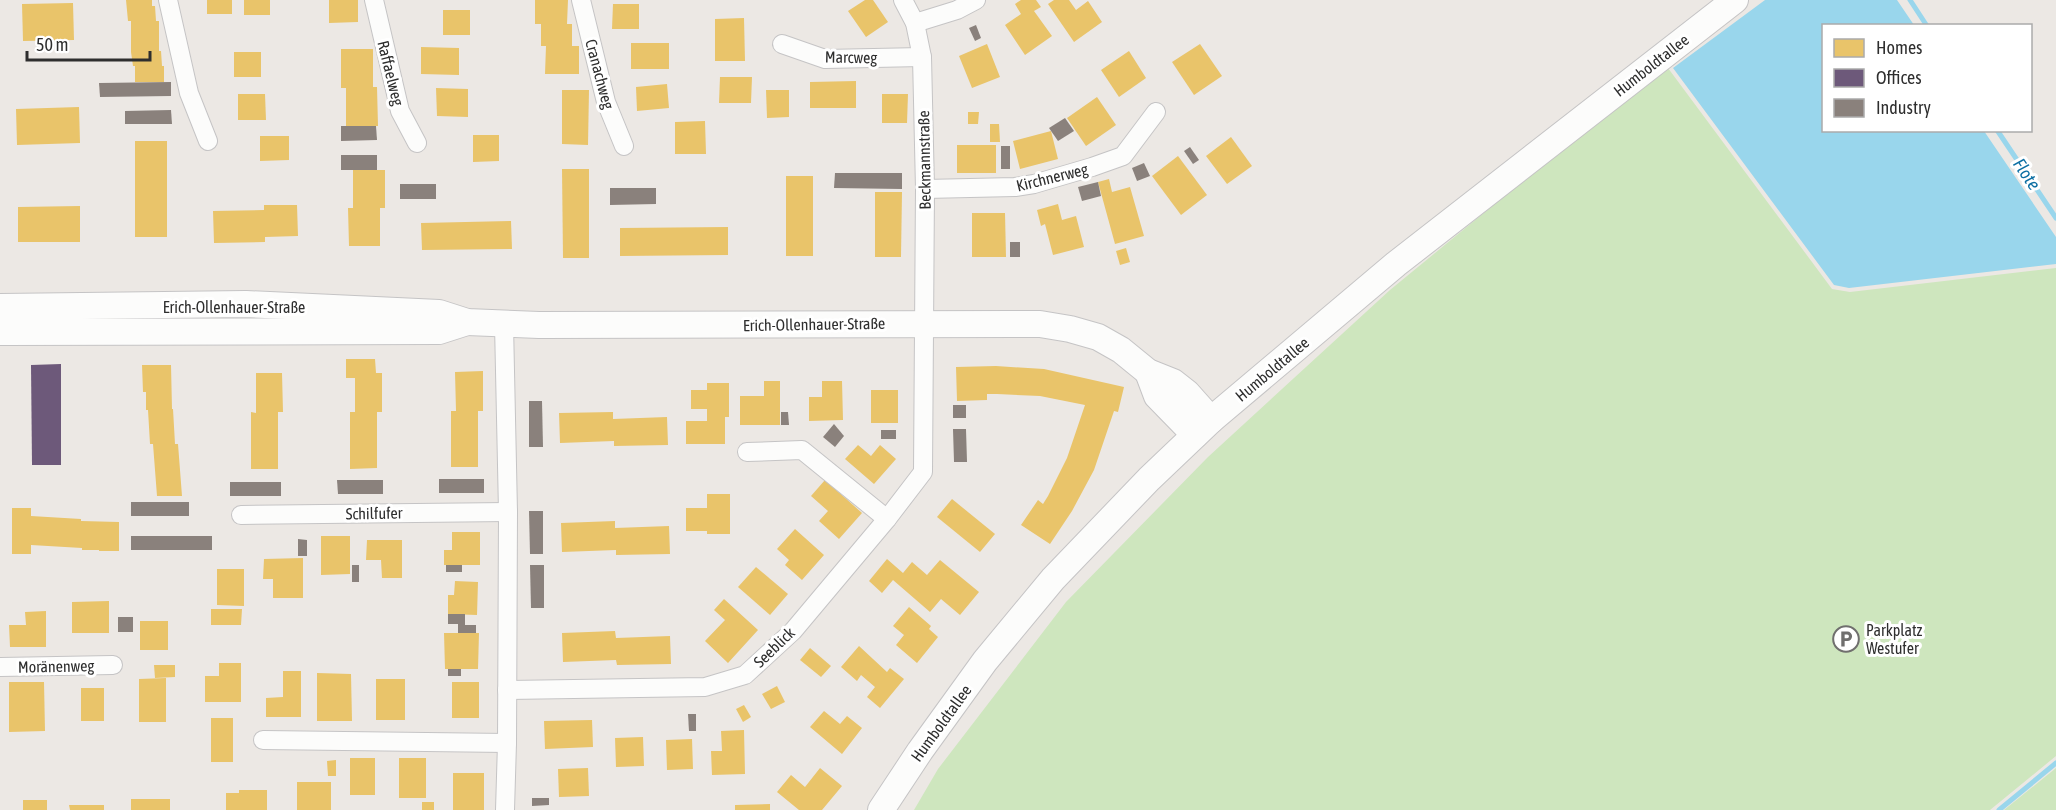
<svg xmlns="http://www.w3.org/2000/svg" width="2056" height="810" font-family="'Asap Condensed',sans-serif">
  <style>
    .green { fill: #cee6be }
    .water { fill: #99d6ec }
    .homes { fill: #e9c46a }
    .offices { fill: #6d597a }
    .industry { fill: #8a817c }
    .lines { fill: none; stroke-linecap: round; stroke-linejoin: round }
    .stream { stroke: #99d6ec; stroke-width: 5 }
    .street-casing { stroke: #c5c4c5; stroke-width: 20 }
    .secondary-casing { stroke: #c5c4c5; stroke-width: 28 }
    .street { stroke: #fcfcfb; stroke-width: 18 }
    .secondary { stroke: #fcfcfb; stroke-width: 26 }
    .labels { text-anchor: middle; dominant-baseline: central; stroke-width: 6; stroke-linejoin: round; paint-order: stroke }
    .street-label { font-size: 16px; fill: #2e2e2e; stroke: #fff }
    .poi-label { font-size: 16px; fill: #2e2e2e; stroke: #fff; text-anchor: start }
    .water-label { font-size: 18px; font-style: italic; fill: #0d6fa3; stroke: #fff }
  </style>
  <rect width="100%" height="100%" fill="#ece8e4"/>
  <!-- green -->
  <g class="green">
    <path d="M1665 64 1832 289 1850 292 2056 268V756L1990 810H914L938 769 1066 602 1208 457 1390 290Z"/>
    <path d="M2056 768V810H2004Z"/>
  </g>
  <!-- water -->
  <path class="water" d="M1765 0H1897L1914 25 1824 26V130L1984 131 2056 237V264L1849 288 1834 285 1673 68Z"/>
  <!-- homes -->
  <g class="homes">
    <path d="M126 0H152V6H155L156 21H159V51H161L162 66H164V82H135V66H133L131 52V21H128Z"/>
    <rect x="207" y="0" width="25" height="14"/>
    <rect x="244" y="0" width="26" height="15"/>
    <path d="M329 0H358V22L329 23Z"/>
    <path d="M535 0H568L567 24H572V46H579V74H545L546 46H541V24H535Z"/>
    <path d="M865 0H873L888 22 866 37 848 11Z"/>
    <path d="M1021 0H1036L1041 7 1034 11 1052 36 1025 55 1005 25 1021 14 1015 4Z"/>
    <path d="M1054 0H1069L1076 10 1088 1 1102 22 1074 42 1048 4Z"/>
    <path d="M73 3 74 40 23 41 22 4Z"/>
    <path d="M613 4H639V29H612Z"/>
    <rect x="443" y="10" width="27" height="25"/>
    <path d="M744 18 745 61H715V19Z"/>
    <rect x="631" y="43" width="38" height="26"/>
    <path d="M987 44 1000 77 972 88 959 56Z"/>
    <path d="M1200 44 1222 76 1194 95 1172 62Z"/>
    <path d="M421 47 459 48V75L421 74Z"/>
    <path d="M341 49H373V87H377L378 126H346V88H341Z"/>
    <path d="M1129 51 1146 78 1119 97 1101 70Z"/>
    <rect x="234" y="52" width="27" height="25"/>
    <path d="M720 77H752L751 103H719Z"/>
    <path d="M856 81V108H810V82Z"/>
    <path d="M667 84 669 108 637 111 636 87Z"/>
    <path d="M436 88 468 89V117L437 116Z"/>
    <path d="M562 90H589L588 145 562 144Z"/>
    <path d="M766 90H789V117L767 118Z"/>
    <path d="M238 94H265L266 120H238Z"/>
    <path d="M882 94H908L907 123H882Z"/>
    <path d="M1097 97 1116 125 1086 146 1067 118Z"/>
    <path d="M79 107 80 143 17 145 16 109Z"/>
    <path d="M968 112H979L978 124H968Z"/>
    <path d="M705 121 706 154H675V122Z"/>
    <path d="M990 124H999L1000 142H990Z"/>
    <path d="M1051 131 1058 159 1020 169 1013 141Z"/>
    <path d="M473 135H499V161L473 162Z"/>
    <path d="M260 136H289V160L260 161Z"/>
    <path d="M1231 137 1252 166 1227 184 1206 156Z"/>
    <rect x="135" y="141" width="32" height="96"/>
    <rect x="957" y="145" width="39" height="28"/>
    <path d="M1178 156 1207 195 1181 215 1152 176Z"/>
    <path d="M562 169H589V258H563Z"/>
    <path d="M353 170H385V208H380V246H349L348 208H353Z"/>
    <rect x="786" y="176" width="27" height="80"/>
    <path d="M1109 179 1112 192 1130 187 1144 236 1115 244 1098 182Z"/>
    <path d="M875 192H902L901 257H875Z"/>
    <path d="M1058 204 1062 220 1076 216 1084 247 1053 255 1045 224 1041 226 1037 210Z"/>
    <path d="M264 205H297L298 236 265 237V242L214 243 213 211 264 210Z"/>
    <path d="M80 206V242H18V207Z"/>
    <path d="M972 213H1005L1006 257H972Z"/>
    <path d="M511 221 512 249 422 250 421 223Z"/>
    <path d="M728 227V255L620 256V228Z"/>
    <path d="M1126 248 1130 262 1120 265 1116 251Z"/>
    <path d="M346 359H375L376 373H382V412H377V468L350 469V412H355V378H346Z"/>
    <path d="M142 365H171L172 409H173L175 444H178L182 496H157L153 444H150L148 410H146V392H143Z"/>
    <path d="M996 366 1044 369 1124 387 1118 412 1114 411 1094 470 1072 511 1050 544 1021 525 1038 500 1043 504 1048 496 1067 458 1085 405 1040 396 997 394H987V400L957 401 956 367Z"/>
    <path d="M483 371V411H478V467H451V411H456L455 372Z"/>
    <path d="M256 373H282L283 412H278V469H251V412L256 413Z"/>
    <path d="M764 381H780V425H740V396H764Z"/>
    <path d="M822 381H842L843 420 809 421V397H822Z"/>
    <path d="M707 383H729V417H725V444H686V421H707V409H691V390H707Z"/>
    <rect x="871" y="390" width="27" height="33"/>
    <path d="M613 412V419L667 417 668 445 614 446V441L560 443 559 413Z"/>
    <path d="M858 445 871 456 880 445 896 459 874 484 845 459Z"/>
    <path d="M825 480 862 513 839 539 819 521 828 511 811 496Z"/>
    <path d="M707 494H730V534H707V531H686V508H707Z"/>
    <path d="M952 499 995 534 980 552 937 517Z"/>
    <path d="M12 508H31V516L81 519V521L119 522V551H99V550H82V548L31 545V554H12Z"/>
    <path d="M615 521V528L669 526 670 554 616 555V550L562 552 561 523Z"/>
    <path d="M795 529 824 555 802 580 785 565 789 560 777 549Z"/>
    <path d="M452 532H480V565H444V550H452Z"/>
    <path d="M321 536H350V574L321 575Z"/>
    <path d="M367 540H402V578H382L381 560H366Z"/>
    <path d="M303 558V598H273V579H263L264 559Z"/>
    <path d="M887 559 903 573 912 562 927 575 940 560 979 592 960 615 941 599 930 612 893 580 882 593 869 581Z"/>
    <path d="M756 567 788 594 770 615 738 587Z"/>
    <path d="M217 569H244V606L217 605Z"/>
    <path d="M455 581 478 582 477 615 448 614V595H454Z"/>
    <path d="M724 599 758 630 728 663 705 641 725 620 714 610Z"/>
    <path d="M109 601V633H72V602Z"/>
    <path d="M909 607 931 626 929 629 938 637 917 663 896 645 904 635 893 626Z"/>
    <path d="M211 609H242L241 625H211Z"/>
    <path d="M46 611V647H10L9 625H26L25 612Z"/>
    <rect x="140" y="621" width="28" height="29"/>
    <path d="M615 631 616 638 670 636 671 664 617 665 616 660 563 662 562 633Z"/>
    <path d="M444 633H479L478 669H445Z"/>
    <path d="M859 646 887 672 890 668 904 679 880 708 867 697 875 687 861 675 857 681 841 667Z"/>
    <path d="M810 648 831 666 821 677 800 660Z"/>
    <path d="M219 663H241V702H205V676H219Z"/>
    <path d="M154 665H175V677L155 678Z"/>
    <path d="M283 671H301V717H266V698L283 697Z"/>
    <path d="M317 673 351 674 352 721H317Z"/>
    <path d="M166 678V722H139V679Z"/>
    <rect x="376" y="679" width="29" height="41"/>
    <path d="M9 682H44L45 731 9 732Z"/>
    <rect x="452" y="682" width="27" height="36"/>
    <path d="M777 686 785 702 771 709 762 694Z"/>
    <rect x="81" y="688" width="23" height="33"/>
    <path d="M744 705 751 717 743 722 736 709Z"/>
    <path d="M824 711 840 724 847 716 862 728 842 754 810 727Z"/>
    <rect x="211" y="718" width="22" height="44"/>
    <path d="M592 720 593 747 545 749 544 721Z"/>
    <path d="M744 730 745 774 712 775 711 751H722L721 731Z"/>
    <path d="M643 737 644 766 616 767 615 738Z"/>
    <path d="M692 739 693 769 667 770 666 740Z"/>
    <rect x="350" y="758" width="25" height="37"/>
    <rect x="399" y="758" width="27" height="40"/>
    <path d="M336 760V776H328L327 761Z"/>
    <path d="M588 768 589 796 559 797 558 769Z"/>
    <path d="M820 768 842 786 822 810H799L777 792 791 775 805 787Z"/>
    <rect x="453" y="773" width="31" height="37"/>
    <rect x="297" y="782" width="34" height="28"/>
    <path d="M239 790H267V810H226V793H239Z"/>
    <rect x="131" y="799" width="39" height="11"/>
    <rect x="23" y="800" width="24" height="10"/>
    <rect x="422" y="802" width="12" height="8"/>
    <path d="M770 804V810H735V805Z"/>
    <path d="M69 805H104V810H70Z"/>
  </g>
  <!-- offices -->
  <path class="offices" d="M61 364V465H32L31 365Z"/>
  <!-- industry -->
  <g class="industry">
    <path d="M976 25 981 38 975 41 969 28Z"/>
    <path d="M171 82V96L100 97 99 83Z"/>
    <path d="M171 110 172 124H125V111Z"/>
    <path d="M1065 118 1074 131 1058 141 1049 128Z"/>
    <path d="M341 126H376L377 140 341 141Z"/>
    <rect x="1001" y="146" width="9" height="23"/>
    <path d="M1190 147 1199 160 1193 164 1184 151Z"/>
    <rect x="341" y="155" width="36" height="15"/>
    <path d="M1144 163 1150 176 1137 181 1132 168Z"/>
    <path d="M835 173H902V189L834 188Z"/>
    <path d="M1098 182 1101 196 1082 201 1078 187Z"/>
    <rect x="400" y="184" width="36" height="15"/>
    <path d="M610 188H656V204L610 205Z"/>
    <rect x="1010" y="242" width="10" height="15"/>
    <path d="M529 401H542L543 447H529Z"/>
    <rect x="953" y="405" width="13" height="13"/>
    <path d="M781 412H788L789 425H781Z"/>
    <path d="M834 424 844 436 835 447 823 437Z"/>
    <path d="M953 429H966L967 462H954Z"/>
    <rect x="881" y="430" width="15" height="9"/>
    <rect x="439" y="479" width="45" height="14"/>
    <path d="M337 480H383V494H338Z"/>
    <rect x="230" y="482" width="51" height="14"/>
    <rect x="131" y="502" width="58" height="14"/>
    <path d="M529 511H543V554H530Z"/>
    <rect x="131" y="536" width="81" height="14"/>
    <path d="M298 539 307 540V556H298Z"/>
    <rect x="352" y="565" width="7" height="17"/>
    <rect x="446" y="565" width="16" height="7"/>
    <path d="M530 565H544V608H531Z"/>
    <path d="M448 614H465V625H476V633H458V624H448Z"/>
    <rect x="118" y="617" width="15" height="15"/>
    <rect x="448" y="669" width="13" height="7"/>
    <path d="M688 714H696V731H689Z"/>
    <path d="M532 798H549V805L532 806Z"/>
  </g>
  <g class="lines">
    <!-- stream -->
    <g class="stream">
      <path d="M1910 0 1927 26"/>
      <path d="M1997 130 2056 218"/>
      <path d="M1999 810 2056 763"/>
    </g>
    <!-- street casing -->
    <g class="street-casing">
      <g id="street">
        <path d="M168 0 189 93 208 141"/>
        <path d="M374 0 400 111 417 143"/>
        <path d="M581 0 606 102 624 146"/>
        <path d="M915 23 957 10 976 0"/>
        <path d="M782 44 825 59 922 57"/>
        <path d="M925 189 1015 187 1034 184 1092 167 1123 156 1156 112"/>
        <path d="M504 324 508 512 507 743 505 810"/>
        <path d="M747 452 802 450 887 519"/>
        <path d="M241 515 508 512"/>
        <path d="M0 667 113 665"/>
        <path d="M507 690 705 687 745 675 793 631 887 519 923 472 925 189 922 57 915 23 903 0"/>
        <path d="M263 740 507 743"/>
      </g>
    </g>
    <!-- secondary casing -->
    <g class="secondary-casing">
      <g id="secondary">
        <path d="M0 307 246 304 439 313 467 322 539 325 1040 324 1070 329 1098 337 1121 350 1148 372 1173 382 1187 393 1211 420"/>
        <path d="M0 332 439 331 467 322"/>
        <path d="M1148 372 1157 396 1195 435"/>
        <path d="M881 810 920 751 985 661 1053 579 1149 479 1211 420 1396 264 1735 0"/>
      </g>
    </g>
    <!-- street -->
    <use href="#street" class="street"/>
    <!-- secondary -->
    <use href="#secondary" class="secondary"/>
  </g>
  <!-- icons -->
  <defs>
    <g id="parking-ring" transform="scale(1.35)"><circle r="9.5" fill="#fff" stroke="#706f6e" stroke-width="1.5"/><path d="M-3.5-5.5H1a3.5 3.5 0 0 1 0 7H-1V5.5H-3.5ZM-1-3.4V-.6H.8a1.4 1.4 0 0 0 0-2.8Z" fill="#706f6e"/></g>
  </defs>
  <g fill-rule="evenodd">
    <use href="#parking-ring" x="1846" y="639"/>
  </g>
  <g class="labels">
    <!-- street labels -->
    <g class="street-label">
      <text transform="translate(851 57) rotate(1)">Marcweg</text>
      <text transform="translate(1651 65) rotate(-38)">Humboldtallee</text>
      <text transform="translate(391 73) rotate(76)">Raffaelweg</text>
      <text transform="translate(600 74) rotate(75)">Cranachweg</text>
      <text transform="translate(924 160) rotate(-91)">Beckmannstraße</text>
      <text transform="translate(1052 177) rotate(-14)">Kirchnerweg</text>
      <text x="234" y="307">Erich-Ollenhauer-Straße</text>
      <text transform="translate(814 324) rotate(-1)">Erich-Ollenhauer-Straße</text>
      <text transform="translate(1272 369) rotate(-40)">Humboldtallee</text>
      <text transform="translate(374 513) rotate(-1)">Schilfufer</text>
      <text transform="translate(774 647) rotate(-44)">Seeblick</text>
      <text transform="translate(56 666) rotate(-1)">Moränenweg</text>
      <text transform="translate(941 723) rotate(-54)">Humboldtallee</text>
    </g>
    <!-- poi labels -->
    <g class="poi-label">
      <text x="1866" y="630">Parkplatz<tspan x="1866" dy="18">Westufer</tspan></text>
    </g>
    <!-- water labels -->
    <g class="water-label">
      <text transform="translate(2027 174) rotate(56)">Flote</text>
    </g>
  </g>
  <!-- legend -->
  <rect x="1822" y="24" width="210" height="108" fill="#ffffff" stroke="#ababab" stroke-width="1.5"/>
  <rect x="1834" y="39" width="30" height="18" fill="#e9c46a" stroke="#ababab" stroke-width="1.5"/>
  <text x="1876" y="54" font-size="18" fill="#2e2e2e">Homes</text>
  <rect x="1834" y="69" width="30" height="18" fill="#6d597a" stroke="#ababab" stroke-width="1.5"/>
  <text x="1876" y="84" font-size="18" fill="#2e2e2e">Offices</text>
  <rect x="1834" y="99" width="30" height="18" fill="#8a817c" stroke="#ababab" stroke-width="1.5"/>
  <text x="1876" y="114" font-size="18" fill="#2e2e2e">Industry</text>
  <!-- scale -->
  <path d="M27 51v9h123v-9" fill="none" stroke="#2e2e2e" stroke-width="3"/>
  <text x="36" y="51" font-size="18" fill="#2e2e2e" stroke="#ffffff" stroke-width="4.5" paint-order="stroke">50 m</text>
</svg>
